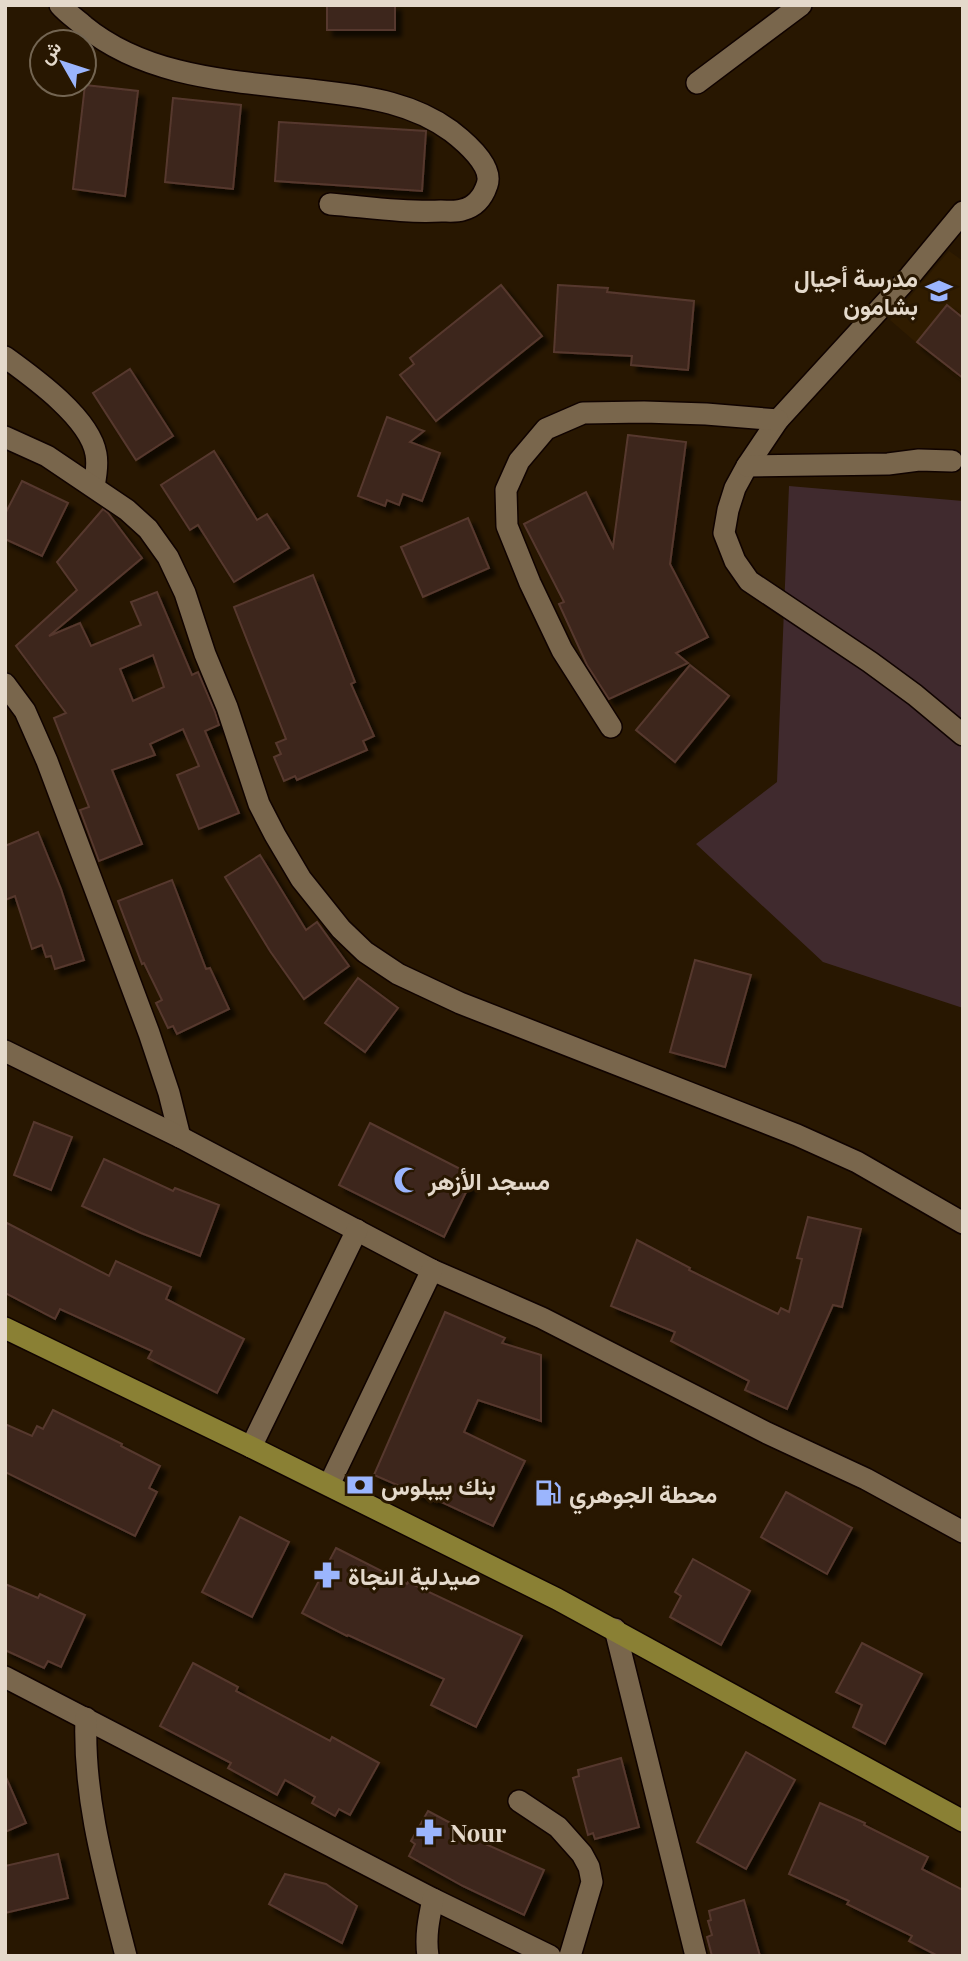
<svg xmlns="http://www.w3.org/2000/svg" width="968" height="1961" font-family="'Playfair Display',Vazirmatn,serif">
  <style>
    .built { fill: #301c00 }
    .green { fill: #402a2e }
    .building { fill: #3e251c; stroke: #56392e; stroke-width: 2; fill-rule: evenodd; filter: url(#shadow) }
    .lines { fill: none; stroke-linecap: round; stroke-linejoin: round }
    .minor-casing { stroke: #100300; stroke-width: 24 }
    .major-casing { stroke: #100300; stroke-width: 24 }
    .minor { stroke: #79664c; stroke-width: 21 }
    .major { stroke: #8a8034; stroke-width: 21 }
    .labels { text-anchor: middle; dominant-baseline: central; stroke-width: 6; stroke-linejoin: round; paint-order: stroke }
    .poi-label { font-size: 24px; font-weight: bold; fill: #e4d9cb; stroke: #281701; text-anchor: start }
  </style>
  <defs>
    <filter id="shadow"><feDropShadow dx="6" dy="6" stdDeviation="2" flood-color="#0009"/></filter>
  </defs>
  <rect width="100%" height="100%" fill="#281701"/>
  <!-- built -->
  <path class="built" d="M949 251 963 261V383L890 320Z"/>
  <!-- green -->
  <path class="green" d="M789 486 963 501V1008L823 962 696 844 777 782Z"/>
  <!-- building -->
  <g class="building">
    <rect x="327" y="5" width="68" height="25"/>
    <path d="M85 85 138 91 125 196 73 189Z"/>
    <path d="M173 98 241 105 233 189 165 182Z"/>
    <path d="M279 122 426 131 422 191 275 181Z"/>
    <path d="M501 285 542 336 436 421 400 375 414 364 410 358Z"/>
    <path d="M558 285 608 288 607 292 694 301 688 370 631 365 632 356 554 352Z"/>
    <path d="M947 305 963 318V378L917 342Z"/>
    <path d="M130 369 173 436 136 460 93 393Z"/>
    <path d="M387 417 424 431 410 442 440 453 422 501 403 494 399 505 387 500 385 506 358 496Z"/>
    <path d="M628 435 686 442 670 564 708 637 676 653 688 663 609 699 587 665 559 604 564 602 524 524 586 492 613 547Z"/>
    <path d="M214 451 257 520 267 514 289 548 234 582 198 525 190 530 161 485Z"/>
    <path d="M22 481 68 503 42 556 5 539V514Z"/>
    <path d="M103 509 108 513 142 558 49 636 80 623 91 646 141 625 131 602 157 592 192 675 198 672 215 712 219 725 205 731 239 813 199 829 177 775 199 766 183 729 150 744 155 755 112 770 142 844 99 861 80 810 89 807 54 718 66 713 16 646 77 590 57 562ZM153 655 164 687 133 701 120 669Z"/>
    <path d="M468 518 489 568 423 597 401 547Z"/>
    <path d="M313 575 355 682 351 684 374 736 363 741 367 750 297 780 295 776 284 781 274 757 281 754 276 743 286 739 234 607Z"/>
    <path d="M690 665 729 696 675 762 636 730Z"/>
    <path d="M38 832 61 889 84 960 55 969 51 956 46 957 42 945 32 949 15 896 5 900V846Z"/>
    <path d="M260 855 306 930 317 922 349 966 304 999 270 951 225 877Z"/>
    <path d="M172 880 206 969 210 968 229 1009 177 1034 173 1026 168 1028 156 1003 162 1000 144 963 142 964 118 901Z"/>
    <path d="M695 960 751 975 725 1067 670 1052Z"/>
    <path d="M358 978 398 1008 365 1052 325 1023Z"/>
    <path d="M34 1122 72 1137 51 1190 14 1175Z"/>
    <path d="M370 1123 474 1176 444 1237 339 1185Z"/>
    <path d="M104 1159 173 1191 175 1188 219 1205 200 1256 141 1233 82 1206Z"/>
    <path d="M808 1217 861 1229 842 1307 833 1305 787 1409 745 1390 749 1381 671 1341 675 1332 611 1306 637 1240 690 1268 689 1270 778 1314 781 1308 789 1312 802 1259 797 1258Z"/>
    <path d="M5 1222 109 1276 116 1261 171 1287 166 1299 244 1339 217 1393 148 1358 152 1351 60 1309 55 1319 5 1293Z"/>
    <path d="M445 1312 505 1338 502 1343 541 1355V1421L478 1400 464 1432 525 1461 493 1526 435 1499 434 1501 374 1475Z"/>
    <path d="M53 1410 122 1444 121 1446 160 1466 149 1488 157 1492 135 1536 5 1472V1424L32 1436 37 1426 43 1429Z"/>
    <path d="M786 1492 852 1528 827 1574 761 1537Z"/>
    <path d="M240 1517 289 1542 252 1617 202 1592Z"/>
    <path d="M336 1548 407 1584 408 1582 522 1636 476 1727 431 1705 444 1679 348 1635 347 1636 302 1613Z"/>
    <path d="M693 1559 750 1591 721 1645 670 1617 681 1596 675 1592Z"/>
    <path d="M5 1584 38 1598 40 1594 85 1615 61 1667 48 1661 44 1668 5 1650Z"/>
    <path d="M862 1643 922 1674 885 1744 853 1727 862 1705 836 1692Z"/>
    <path d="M193 1663 238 1687 236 1691 330 1741 332 1737 379 1763 350 1815 339 1809 335 1816 312 1803 315 1797 285 1780 277 1795 228 1768 231 1763 160 1726Z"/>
    <path d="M746 1752 795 1780 746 1869 697 1842Z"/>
    <path d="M621 1758 639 1827 595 1839 593 1833 588 1835 573 1778 579 1776 578 1770Z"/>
    <path d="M5 1775 26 1823 5 1832Z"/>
    <path d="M820 1803 865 1823 864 1825 928 1857 922 1869 963 1890V1956H938L909 1941 912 1936 847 1904 849 1901 789 1874Z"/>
    <path d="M428 1811 484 1841 483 1843 544 1870 524 1915 463 1886 409 1856 415 1844 411 1841Z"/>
    <path d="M58 1854 68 1898 5 1913V1866Z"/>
    <path d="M285 1874 326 1884 357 1906 342 1943 269 1904Z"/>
    <path d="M744 1900 760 1956H712L707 1937 712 1935 708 1921 711 1920 709 1911Z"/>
  </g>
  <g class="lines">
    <!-- minor casing -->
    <g class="minor-casing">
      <g id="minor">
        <path d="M60 5C67 13 76 19 84 26 151 81 243 81 326 92 370 97 414 104 451 131 464 141 494 166 487 185 483 197 475 207 462 210 456 212 448 211 441 211 404 213 367 207 330 204"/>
        <path d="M697 83 801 5"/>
        <path d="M963 212 910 276 778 420 747 466 735 488 728 510 724 533 735 561 749 581 870 662 915 695 963 735"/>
        <path d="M5 357C34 378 90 418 96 454 98 465 96 476 94 486"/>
        <path d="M5 437 47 456 127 510 148 529 168 557 185 593 205 654 227 707 259 804 275 835 301 879 341 929 365 952 398 974 460 1003 797 1135 857 1162 963 1223"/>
        <path d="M747 466 888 464 919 460 952 461"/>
        <path d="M5 684 25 711 47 761 149 1033 169 1093 180 1137"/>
        <path d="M611 727 562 650 530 583 507 526 506 490 519 461 546 429 583 413 644 412 706 414 778 420"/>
        <path d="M5 1051 180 1137 432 1270 542 1318 767 1433 866 1479 963 1532"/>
        <path d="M251 1447 357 1230"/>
        <path d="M329 1485 432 1270"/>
        <path d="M615 1629 696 1956"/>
        <path d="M5 1677 433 1899 550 1956"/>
        <path d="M86 1718C83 1800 106 1877 126 1956"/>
        <path d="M519 1801 558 1827 582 1854 589 1867 592 1882 570 1956"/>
        <path d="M428 1956C425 1936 429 1918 433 1899"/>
      </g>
    </g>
    <!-- major casing -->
    <g class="major-casing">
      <path id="major" d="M5 1328 251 1447 557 1599 963 1821"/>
    </g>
    <!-- minor -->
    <use href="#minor" class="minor"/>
    <!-- major -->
    <use href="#major" class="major"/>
  </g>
  <!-- icons -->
  <defs>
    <g id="school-bare" transform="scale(2.1)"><path d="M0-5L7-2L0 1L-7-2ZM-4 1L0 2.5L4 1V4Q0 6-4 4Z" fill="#9bb5fd" stroke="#281701" stroke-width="2.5" paint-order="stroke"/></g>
    <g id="mosque-bare" transform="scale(2.1)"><path d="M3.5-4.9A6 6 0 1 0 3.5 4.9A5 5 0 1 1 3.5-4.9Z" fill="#9bb5fd" stroke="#281701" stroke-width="2.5" paint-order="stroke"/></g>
    <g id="bank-bare" transform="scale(2.1)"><path d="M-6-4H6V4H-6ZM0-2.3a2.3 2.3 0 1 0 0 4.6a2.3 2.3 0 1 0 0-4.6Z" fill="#9bb5fd" stroke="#281701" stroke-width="2.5" paint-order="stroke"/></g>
    <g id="fuel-bare" transform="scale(2.1)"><path d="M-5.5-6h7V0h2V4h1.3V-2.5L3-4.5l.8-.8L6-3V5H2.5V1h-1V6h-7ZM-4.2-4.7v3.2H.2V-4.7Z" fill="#9bb5fd" stroke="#281701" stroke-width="2.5" paint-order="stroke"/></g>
    <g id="pharmacy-bare" transform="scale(2.1)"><path d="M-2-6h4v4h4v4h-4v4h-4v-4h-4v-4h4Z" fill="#9bb5fd" stroke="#281701" stroke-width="2.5" paint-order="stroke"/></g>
  </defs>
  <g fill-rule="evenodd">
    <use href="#school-bare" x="939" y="291"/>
    <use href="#mosque-bare" x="407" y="1180"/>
    <use href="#bank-bare" x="360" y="1485"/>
    <use href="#fuel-bare" x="548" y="1493"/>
    <use href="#pharmacy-bare" x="327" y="1575"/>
    <use href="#pharmacy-bare" x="429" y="1832"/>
  </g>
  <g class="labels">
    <!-- poi labels -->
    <g class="poi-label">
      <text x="918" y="277" text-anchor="end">مدرسة أجيال<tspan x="918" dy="28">بشامون</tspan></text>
      <text x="428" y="1180">مسجد الأزهر</text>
      <text x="381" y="1485">بنك بيبلوس</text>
      <text x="569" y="1493">محطة الجوهري</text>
      <text x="348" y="1575">صيدلية النجاة</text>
      <text x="450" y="1832">Nour</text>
    </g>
  </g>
  <!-- border -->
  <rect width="968" height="1961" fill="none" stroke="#e4d9cb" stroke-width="14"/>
  <!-- north arrow -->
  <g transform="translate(63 63) rotate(309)"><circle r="33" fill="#281701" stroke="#736552" stroke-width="2"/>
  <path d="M0-5L12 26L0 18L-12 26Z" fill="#9bb5fd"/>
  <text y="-10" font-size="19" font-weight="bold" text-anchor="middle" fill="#e4d9cb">ش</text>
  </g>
</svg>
